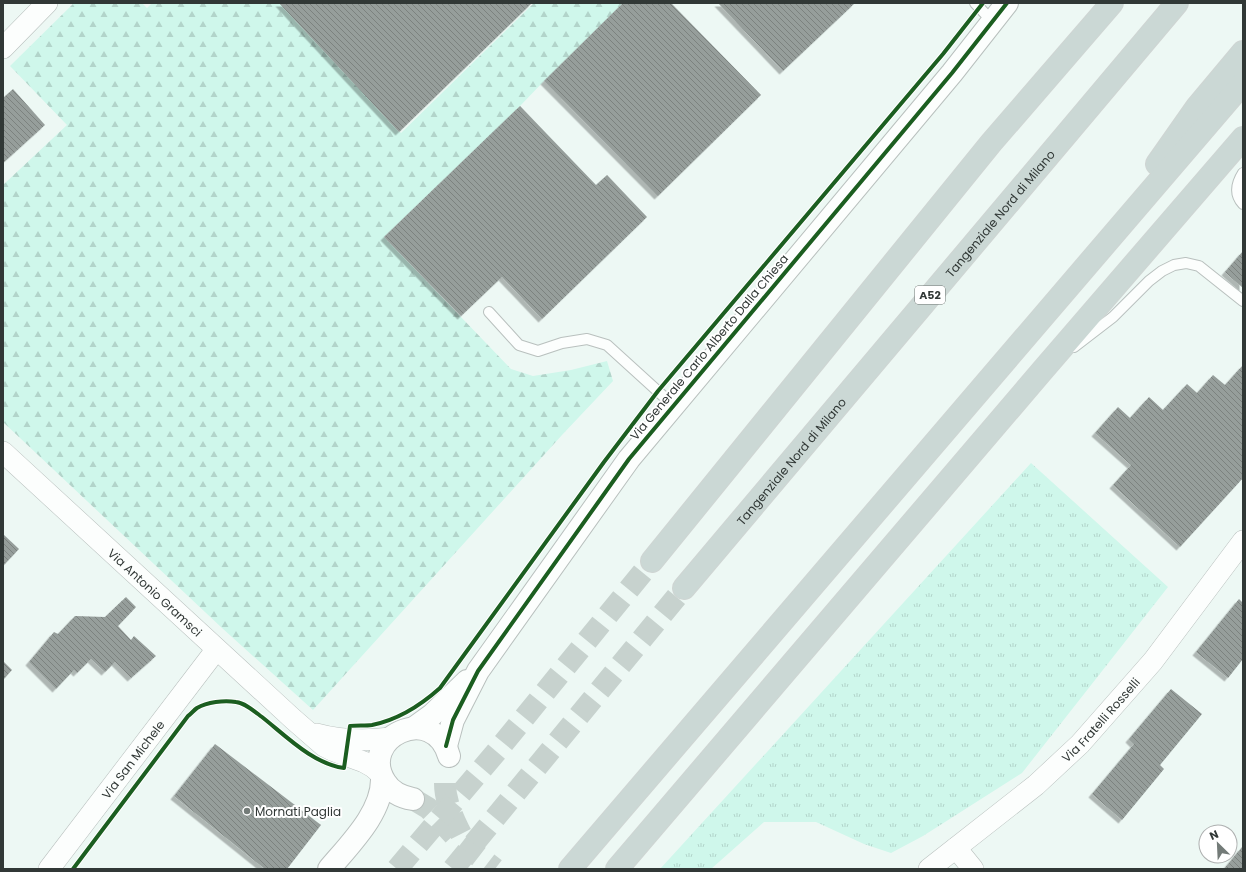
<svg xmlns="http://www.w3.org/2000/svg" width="1246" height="872" font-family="Poppins,sans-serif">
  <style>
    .grass { fill: url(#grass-tufts) }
    .forest { fill: url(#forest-firs) }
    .building { fill: url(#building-back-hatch); filter: url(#shadow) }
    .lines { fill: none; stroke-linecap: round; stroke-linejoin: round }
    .secondary-tunnel { stroke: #c7d2ce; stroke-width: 22; stroke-dasharray: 22 11; stroke-linecap: butt }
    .highway-tunnel { stroke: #c7d2ce; stroke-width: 22; stroke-dasharray: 22 11; stroke-linecap: butt }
    .lane-casing { stroke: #b9c0be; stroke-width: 12 }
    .street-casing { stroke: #b9c0be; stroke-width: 22 }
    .secondary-casing { stroke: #b9c0be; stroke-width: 24 }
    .highway-casing { stroke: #cfd5d3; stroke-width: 24 }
    .lane { stroke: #fcfefd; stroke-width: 10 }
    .street { stroke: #fcfefd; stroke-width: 21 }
    .secondary { stroke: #fcfefd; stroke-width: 22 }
    .highway { stroke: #cbd8d5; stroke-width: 22 }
    .cycleway-casing { stroke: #fff; stroke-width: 6 }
    .cycleway { stroke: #1b5e20; stroke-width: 4 }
    .poi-dot { fill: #737b78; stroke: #fff; stroke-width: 1.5 }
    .labels { text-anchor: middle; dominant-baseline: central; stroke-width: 4; stroke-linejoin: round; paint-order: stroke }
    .shield { fill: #fff; stroke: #6f7472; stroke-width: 1 }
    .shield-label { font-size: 11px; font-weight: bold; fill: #313836 }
    .street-label { font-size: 12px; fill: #313836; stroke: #fff }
    .poi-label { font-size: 12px; fill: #313836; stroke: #fff; text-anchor: start }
  </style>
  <defs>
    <pattern id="grass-tufts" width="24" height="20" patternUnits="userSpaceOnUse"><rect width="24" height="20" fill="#cff7eb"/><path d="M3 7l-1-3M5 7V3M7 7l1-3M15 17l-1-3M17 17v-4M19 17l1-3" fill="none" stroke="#b2d4ca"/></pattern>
    <pattern id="forest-firs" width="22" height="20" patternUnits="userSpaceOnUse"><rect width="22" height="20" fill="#cff7eb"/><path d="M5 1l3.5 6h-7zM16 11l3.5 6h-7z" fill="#b2d4ca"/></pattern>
    <pattern id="building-back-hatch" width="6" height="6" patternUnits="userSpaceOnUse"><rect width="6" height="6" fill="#969e9b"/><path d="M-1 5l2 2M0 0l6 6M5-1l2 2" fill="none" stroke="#7b827f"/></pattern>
    <filter id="shadow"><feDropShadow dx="-3.5" dy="3.5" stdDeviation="0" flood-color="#0004"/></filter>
  </defs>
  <rect width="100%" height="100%" fill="#edf8f4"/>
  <!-- grass -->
  <path class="grass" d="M1031 463 1168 587 1022 773 923 836 891 853 864 844 816 822H764L711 869H660Z"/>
  <!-- forest -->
  <path class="forest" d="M74 3H142L147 8 152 3H279L401 133 534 3H623L544 81 520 106 384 237 511 369 533 376 571 370 607 361 613 381 562 435 313 710 222 628 3 422V185L67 125 10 66Z"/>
  <!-- building -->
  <g class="building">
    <path d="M279 3H532L399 132Z"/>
    <path d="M623 3H671L761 95 658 196 544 81Z"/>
    <path d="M718 3H855L783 71Z"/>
    <path d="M13 89 45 125 3 163V98Z"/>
    <path d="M520 106 596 185 607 175 647 217 542 319 502 277 461 316 384 237Z"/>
    <path d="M1243 251V288L1225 272Z"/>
    <path d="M1243 365V478L1180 547 1113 485 1131 465 1095 433 1118 407 1130 418 1149 397 1163 410 1187 384 1197 393 1213 375 1225 385Z"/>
    <path d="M3 534 19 549 3 566Z"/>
    <path d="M126 597 136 607 118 626 131 640 134 636 156 656 131 678 115 662 105 672 91 659 77 673 74 670 56 689 29 662 54 632 58 634 75 616 105 617Z"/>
    <path d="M1239 599 1243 603V659L1228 678 1196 652Z"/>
    <path d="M3 661 12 670 3 680Z"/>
    <path d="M1171 689 1202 714 1160 765 1164 769 1122 820 1092 794 1134 744 1129 739Z"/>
    <path d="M215 744 321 825 287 869H265L174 796Z"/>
    <path d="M1242 847 1243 848V869H1224Z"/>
  </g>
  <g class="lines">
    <!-- secondary-tunnel -->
    <g class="secondary-tunnel">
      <path d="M445 783C445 801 453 818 461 834"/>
      <path d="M413 799 428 808 440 820 459 841 495 869"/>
    </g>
    <!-- highway-tunnel -->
    <g class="highway-tunnel">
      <path d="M397 869 497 751 652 561"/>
      <path d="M453 869 684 588"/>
    </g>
    <!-- lane casing -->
    <g class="lane-casing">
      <g id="lane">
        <path d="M975 3 993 22"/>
        <path d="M1243 173C1236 184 1234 194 1243 204"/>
        <path d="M489 312 519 345 538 351 562 343 587 339 607 345 673 405"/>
        <path d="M1074 347 1113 317 1149 281 1162 271 1174 265 1186 263 1199 266 1243 301"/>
      </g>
    </g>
    <!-- street casing -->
    <g class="street-casing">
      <g id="street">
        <path d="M3 48 47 3"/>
        <path id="s1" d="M3 452 293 719 324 746 334 751 364 762 373 767 381 774"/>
        <path d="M317 734C342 741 366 741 391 738"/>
        <path d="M956 848 973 869"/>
        <path id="s2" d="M49 869 216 650"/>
        <path id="s3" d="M929 869 1036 785 1080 744 1153 661 1243 541"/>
      </g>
    </g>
    <!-- secondary casing -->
    <g class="secondary-casing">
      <g id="secondary">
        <path d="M414 728 432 715 467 681"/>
        <path d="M446 746 453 720 478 671 629 459 952 73 1007 3"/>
        <path d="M413 799C401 797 391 792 385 782 357 738 433 701 449 756"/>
        <path d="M329 869C350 844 383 812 382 778"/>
      </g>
    </g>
    <!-- highway casing -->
    <g class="highway-casing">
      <g id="highway">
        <path d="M1157 164 1197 107 1243 52"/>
        <path d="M652 561 991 143 1112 3"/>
        <path id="s4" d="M684 588 1177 3"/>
        <path d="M570 869 1243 83"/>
        <path d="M617 869 1042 371 1243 138"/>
      </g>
    </g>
    <!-- lane -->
    <use href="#lane" class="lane"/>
    <!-- street -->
    <use href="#street" class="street"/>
    <!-- secondary -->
    <use href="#secondary" class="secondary"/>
    <!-- highway -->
    <use href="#highway" class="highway"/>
    <!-- cycleway casing -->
    <g class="cycleway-casing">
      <g id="cycleway">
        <path d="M446 746 453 720 478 671 629 459 952 73 1007 3"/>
        <path d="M73 869 188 716C191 714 194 710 197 708 207 702 224 700 236 702 245 703 254 711 262 717 286 736 313 764 344 768L350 726C357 725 365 726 372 725 397 720 421 705 440 688L604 462 658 391 943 54 983 3"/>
      </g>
    </g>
    <!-- cycleway -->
    <use href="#cycleway" class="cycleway"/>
  </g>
  <!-- markers -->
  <circle class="poi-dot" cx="247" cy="811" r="4"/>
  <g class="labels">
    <!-- shield labels -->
    <rect class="shield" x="915" y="286" width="30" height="18" rx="3"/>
    <g class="shield-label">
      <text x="930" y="295">A52</text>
    </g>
    <!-- street labels -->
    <g class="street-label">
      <text stroke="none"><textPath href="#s4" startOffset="490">Tangenziale Nord di Milano</textPath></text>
      <text transform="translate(709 347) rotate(-50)">Via Generale Carlo Alberto Dalla Chiesa</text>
      <text stroke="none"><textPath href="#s4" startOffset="166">Tangenziale Nord di Milano</textPath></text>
      <text stroke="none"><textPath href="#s1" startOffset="207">Via Antonio Gramsci</textPath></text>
      <text stroke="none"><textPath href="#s3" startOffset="228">Via Fratelli Rosselli</textPath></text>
      <text stroke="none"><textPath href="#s2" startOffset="138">Via San Michele</textPath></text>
    </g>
    <!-- poi labels -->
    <g class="poi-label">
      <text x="255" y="811">Mornati Paglia</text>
    </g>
  </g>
  <!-- border -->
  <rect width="1246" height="872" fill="none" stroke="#313836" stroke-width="8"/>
  <!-- north arrow -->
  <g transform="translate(1218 844) rotate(336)"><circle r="19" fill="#ffffff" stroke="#adafaf"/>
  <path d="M0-3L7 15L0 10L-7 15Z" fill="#737b78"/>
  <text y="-6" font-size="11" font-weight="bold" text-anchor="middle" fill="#313836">N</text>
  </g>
</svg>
